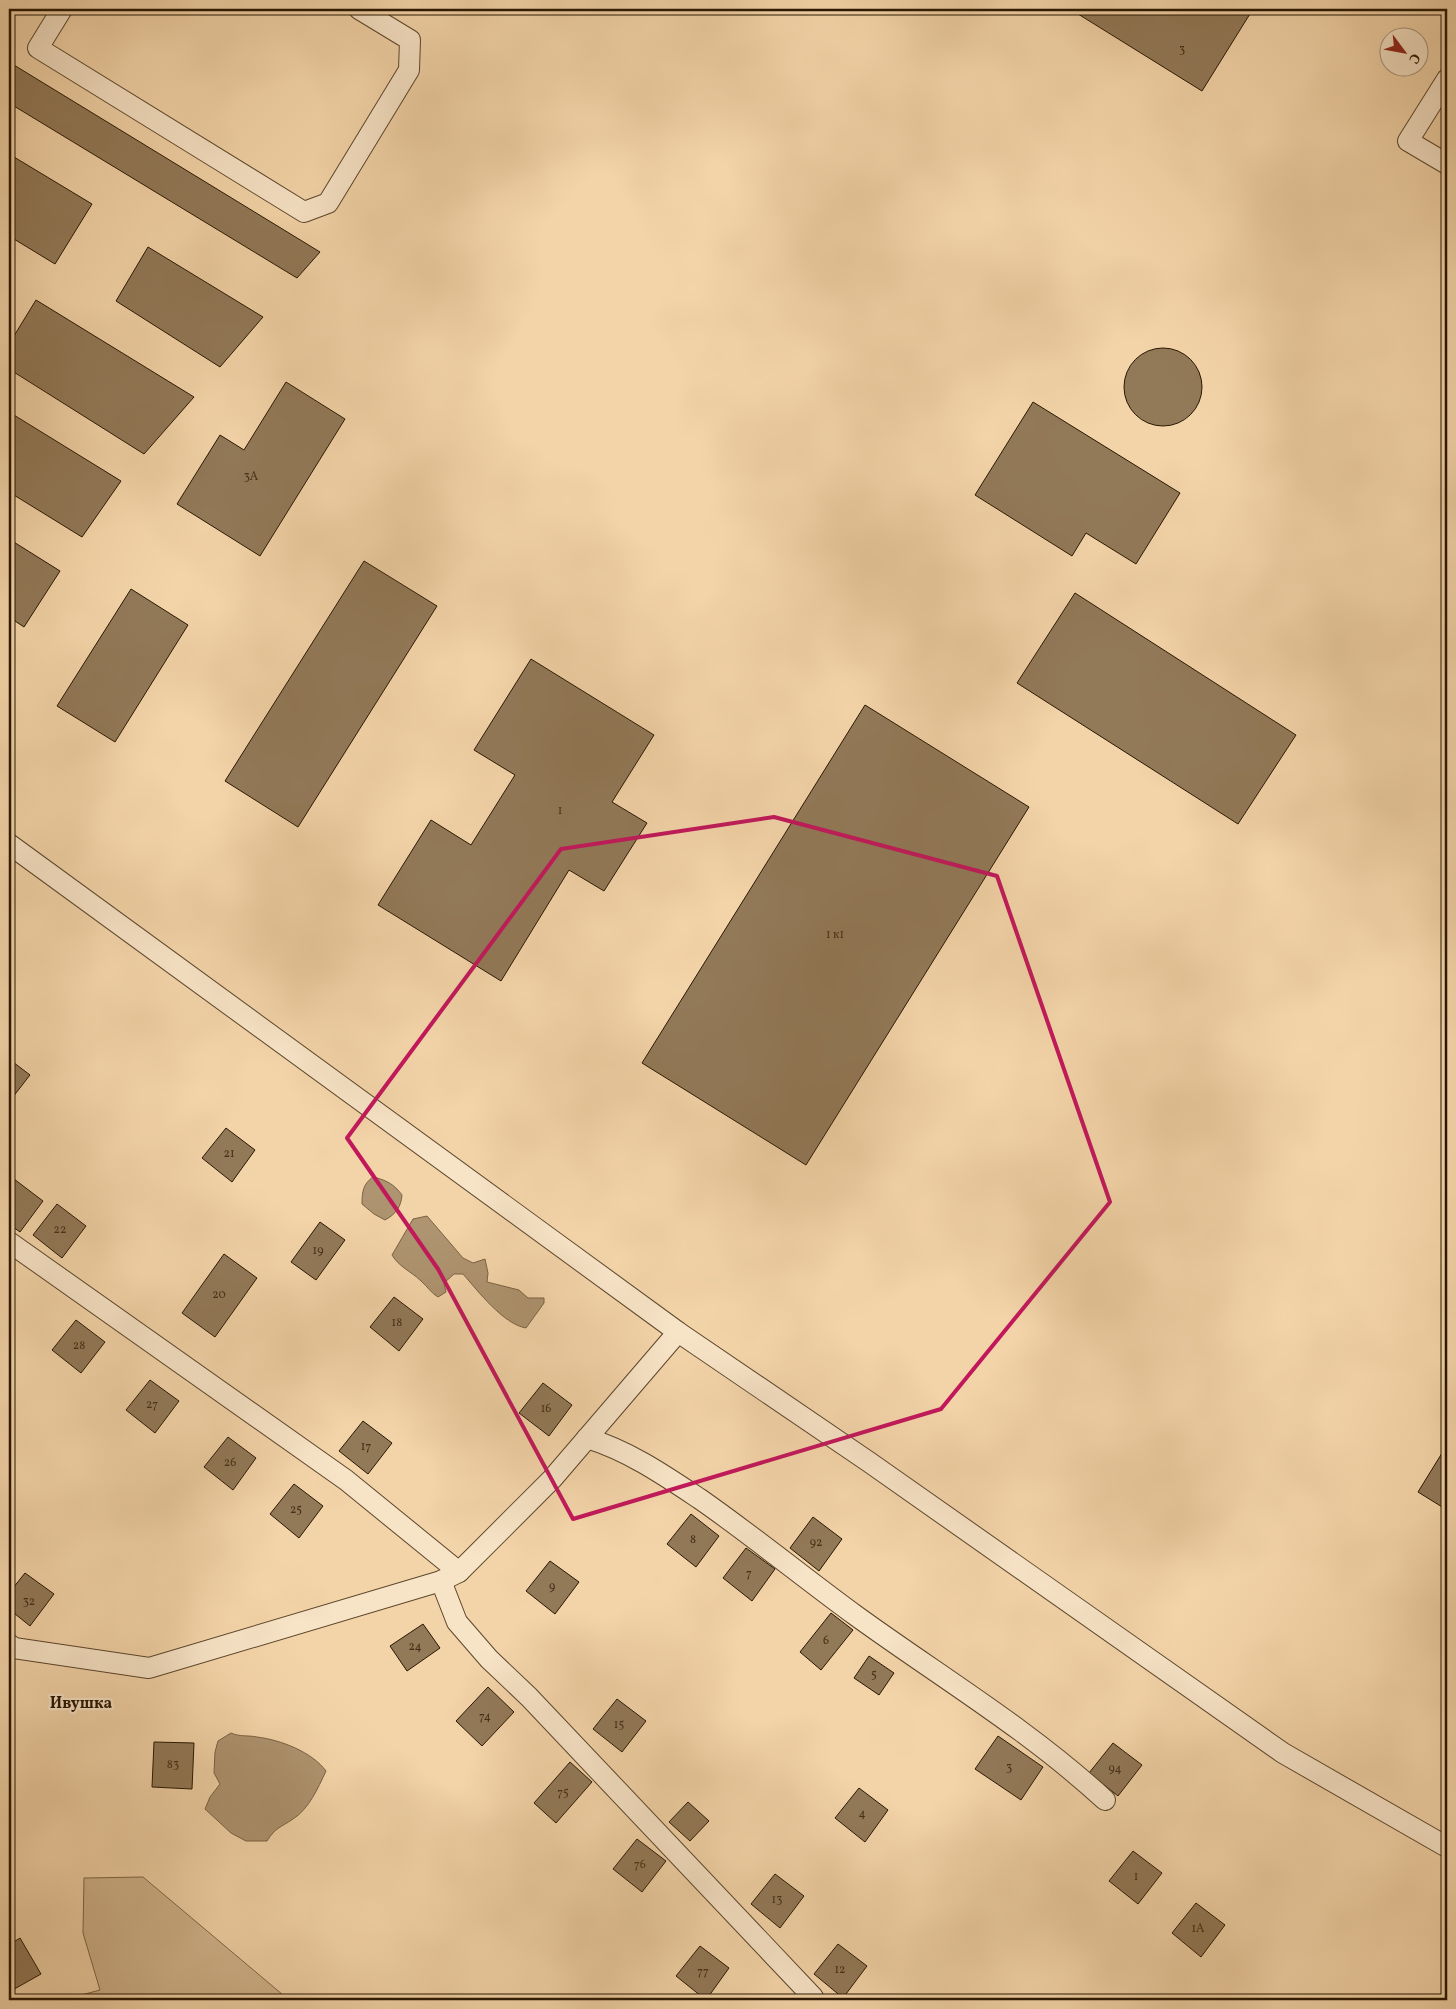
<svg xmlns="http://www.w3.org/2000/svg" width="1456" height="2009" font-family="Vollkorn,serif">
  <style>
    .green { fill: #d1b48c; stroke: #7d6647 }
    .water { fill: #ae9470; stroke: #796244 }
    .building { fill: #927958; stroke: #291702 }
    .lines { fill: none; stroke-linecap: round; stroke-linejoin: round }
    .service-casing { stroke: #5c462c; stroke-width: 22 }
    .service { stroke: #f7e3c6; stroke-width: 20 }
    .marked { fill: none; stroke: #c2185b; stroke-width: 4; stroke-linejoin: round }
    .labels { text-anchor: middle; dominant-baseline: central; stroke-width: 4.5; stroke-linejoin: round; paint-order: stroke }
    .number-label { font-size: 12px; fill: #433018 }
    .neighbourhood-label { font-size: 16px; font-weight: bold; fill: #291702; stroke: #f7e3c6 }
  </style>
  <rect width="100%" height="100%" fill="#f3d4a8"/>
  <filter id="stains"><feTurbulence type="fractalNoise" baseFrequency=".004" numOctaves="4"/><feColorMatrix values="0 0 0 0 .2 0 0 0 0 .09 0 0 0 0 .02 0 0 0 .5 -.17"/></filter>
  <radialGradient id="worn" r=".72"><stop offset=".6" stop-color="#630" stop-opacity="0"/><stop offset="1" stop-color="#630" stop-opacity=".3"/></radialGradient>
  <!-- green -->
  <path class="green" d="M143 1877 289 2000H63L100 1990 83 1933 84 1878Z"/>
  <!-- water -->
  <g class="water">
    <path d="M373 1177C386 1180 394 1184 402 1195 401 1207 396 1214 385 1220L374 1214 362 1204C362 1192 363 1184 373 1177Z"/>
    <path d="M427 1216 463 1258 473 1263 485 1259 488 1273 487 1282 519 1290 528 1298H544V1303L526 1328C503 1324 478 1291 463 1274H454L444 1283 446 1292 438 1297C431 1293 428 1287 421 1281 412 1272 399 1267 392 1255L413 1219Z"/>
    <path d="M231 1733C240 1737 247 1735 257 1737 281 1740 312 1752 326 1771 318 1788 309 1809 293 1819 280 1828 276 1827 267 1841H246L231 1833 205 1809 210 1797 220 1784 214 1773 215 1752 218 1741Z"/>
  </g>
  <!-- building -->
  <g class="building">
    <path d="M1070 9H1253L1202 91Z"/>
    <path d="M9 62 320 252 297 278 9 103Z"/>
    <path d="M9 154 92 204 55 264 9 236Z"/>
    <path d="M148 247 263 317 220 367 116 301Z"/>
    <path d="M36 300 194 397 144 454 9 369V344Z"/>
    <circle cx="1163" cy="387" r="39"/>
    <path d="M286 382 345 419 260 556 177 504 220 435 244 450Z"/>
    <path d="M1033 402 1180 493 1136 564 1086 533 1072 556 975 495Z"/>
    <path d="M9 412 121 481 82 537 9 492Z"/>
    <path d="M9 539 60 571 24 627 9 617Z"/>
    <path d="M364 561 437 606 298 827 225 781Z"/>
    <path d="M131 589 188 625 115 742 57 706Z"/>
    <path d="M1075 593 1296 735 1238 824 1017 683Z"/>
    <path d="M531 659 654 735 612 802 647 823 604 891 569 870 501 981 378 905 431 820 471 845 515 775 474 750Z"/>
    <path d="M865 705 1029 807 806 1165 642 1063Z"/>
    <path d="M9 1059 30 1075 9 1102Z"/>
    <path d="M226 1128 255 1150 232 1182 202 1158Z"/>
    <path d="M14 1179 43 1201 20 1232 9 1224V1186Z"/>
    <path d="M57 1204 86 1226 62 1258 33 1235Z"/>
    <path d="M320 1222 345 1240 316 1280 291 1262Z"/>
    <path d="M224 1254 257 1278 215 1337 182 1313Z"/>
    <path d="M394 1297 423 1319 399 1351 370 1327Z"/>
    <path d="M76 1320 105 1342 81 1373 52 1350Z"/>
    <path d="M150 1380 179 1401 155 1433 126 1410Z"/>
    <path d="M543 1383 572 1405 549 1436 519 1413Z"/>
    <path d="M363 1421 392 1443 368 1474 339 1451Z"/>
    <path d="M228 1437 256 1458 233 1490 204 1467Z"/>
    <path d="M1447 1445V1510L1418 1492Z"/>
    <path d="M294 1484 323 1506 299 1538 270 1514Z"/>
    <path d="M691 1514 719 1536 696 1567 667 1544Z"/>
    <path d="M813 1517 842 1539 819 1571 790 1548Z"/>
    <path d="M746 1548 775 1569 752 1601 723 1578Z"/>
    <path d="M550 1561 579 1582 555 1614 526 1591Z"/>
    <path d="M25 1573 54 1594 30 1626 9 1609V1593Z"/>
    <path d="M831 1613 853 1630 821 1670 800 1652Z"/>
    <path d="M423 1624 440 1648 407 1671 390 1646Z"/>
    <path d="M869 1656 894 1673 879 1695 854 1678Z"/>
    <path d="M488 1687 514 1712 482 1746 456 1721Z"/>
    <path d="M617 1699 646 1721 622 1752 593 1729Z"/>
    <path d="M998 1736 1043 1767 1021 1800 975 1769Z"/>
    <path d="M154 1742 194 1743 192 1789 152 1787Z"/>
    <path d="M1113 1743 1142 1765 1118 1796 1089 1773Z"/>
    <path d="M570 1762 592 1782 556 1823 534 1803Z"/>
    <path d="M859 1788 888 1810 865 1842 835 1818Z"/>
    <path d="M688 1802 709 1821 690 1841 669 1822Z"/>
    <path d="M637 1839 666 1861 642 1892 613 1869Z"/>
    <path d="M1133 1851 1162 1873 1138 1904 1109 1881Z"/>
    <path d="M775 1874 804 1896 780 1928 751 1904Z"/>
    <path d="M1196 1903 1225 1925 1201 1957 1172 1933Z"/>
    <path d="M20 1938 41 1974 9 1992V1945Z"/>
    <path d="M838 1944 867 1966 843 1998 814 1974Z"/>
    <path d="M700 1946 729 1968 706 2000 676 1976Z"/>
  </g>
  <g class="lines">
    <!-- service casing -->
    <g class="service-casing">
      <g id="service">
        <path d="M62 9 38 48 304 212 328 203 409 70 410 40 359 9"/>
        <path d="M1447 79 1408 141 1447 164"/>
        <path d="M9 844 678 1332 869 1462 1283 1753 1447 1847"/>
        <path d="M9 1242 346 1480 459 1572"/>
        <path d="M587 1438C629 1451 664 1475 700 1499 753 1536 803 1577 855 1615 939 1676 1028 1729 1105 1800"/>
        <path d="M441 1581 457 1622 489 1659 529 1697 813 1997"/>
        <path d="M9 1644 14 1648 149 1668 441 1581 459 1572 552 1479 678 1332"/>
      </g>
    </g>
    <!-- service -->
    <use href="#service" class="service"/>
  </g>
  <!-- marked area -->
  <path class="marked" d="M774 817 997 876 1110 1202 941 1409 573 1519 438 1269 347 1138 561 849Z"/>
  <g class="labels">
    <!-- number labels -->
    <g class="number-label">
      <text x="1182" y="50">3</text>
      <text x="251" y="477">3А</text>
      <text x="560" y="811">1</text>
      <text x="835" y="935">1 к1</text>
      <text x="229" y="1154">21</text>
      <text x="60" y="1230">22</text>
      <text x="318" y="1251">19</text>
      <text x="219" y="1295">20</text>
      <text x="397" y="1323">18</text>
      <text x="79" y="1346">28</text>
      <text x="152" y="1405">27</text>
      <text x="546" y="1409">16</text>
      <text x="366" y="1447">17</text>
      <text x="230" y="1463">26</text>
      <text x="296" y="1510">25</text>
      <text x="693" y="1540">8</text>
      <text x="816" y="1543">92</text>
      <text x="749" y="1574">7</text>
      <text x="552" y="1587">9</text>
      <text x="29" y="1602">32</text>
      <text x="826" y="1641">6</text>
      <text x="415" y="1647">24</text>
      <text x="874" y="1675">5</text>
      <text x="485" y="1717">74</text>
      <text x="619" y="1725">15</text>
      <text x="173" y="1765">83</text>
      <text x="1009" y="1768">3</text>
      <text x="1115" y="1769">94</text>
      <text x="563" y="1793">75</text>
      <text x="862" y="1814">4</text>
      <text x="640" y="1865">76</text>
      <text x="1136" y="1877">1</text>
      <text x="777" y="1900">13</text>
      <text x="1198" y="1929">1А</text>
      <text x="840" y="1970">12</text>
      <text x="703" y="1972">77</text>
    </g>
    <!-- neighbourhood labels -->
    <g class="neighbourhood-label">
      <text x="81" y="1704">Ивушка</text>
    </g>
  </g>
  <!-- margin -->
  <rect width="1456" height="2009" fill="none" stroke="#f3d4a8" stroke-width="30"/>
  <rect x="10" y="10" width="1436" height="1989" fill="none" stroke="#291702" stroke-width="2.5"/>
  <rect x="15" y="15" width="1426" height="1979" fill="none" stroke="#291702"/>
  <!-- north arrow -->
  <g transform="translate(1404 52) rotate(122)"><circle r="24" fill="#f7e3c6" stroke="#a59178"/>
  <path d="M0-4L9 19L0 12L-9 19Z" fill="#8f2418"/>
  <text y="-8" font-size="14" font-weight="bold" text-anchor="middle" fill="#291702">С</text>
  </g>
  <rect width="100%" height="100%" filter="url(#stains)"/>
  <rect width="100%" height="100%" fill="url(#worn)"/>
</svg>
